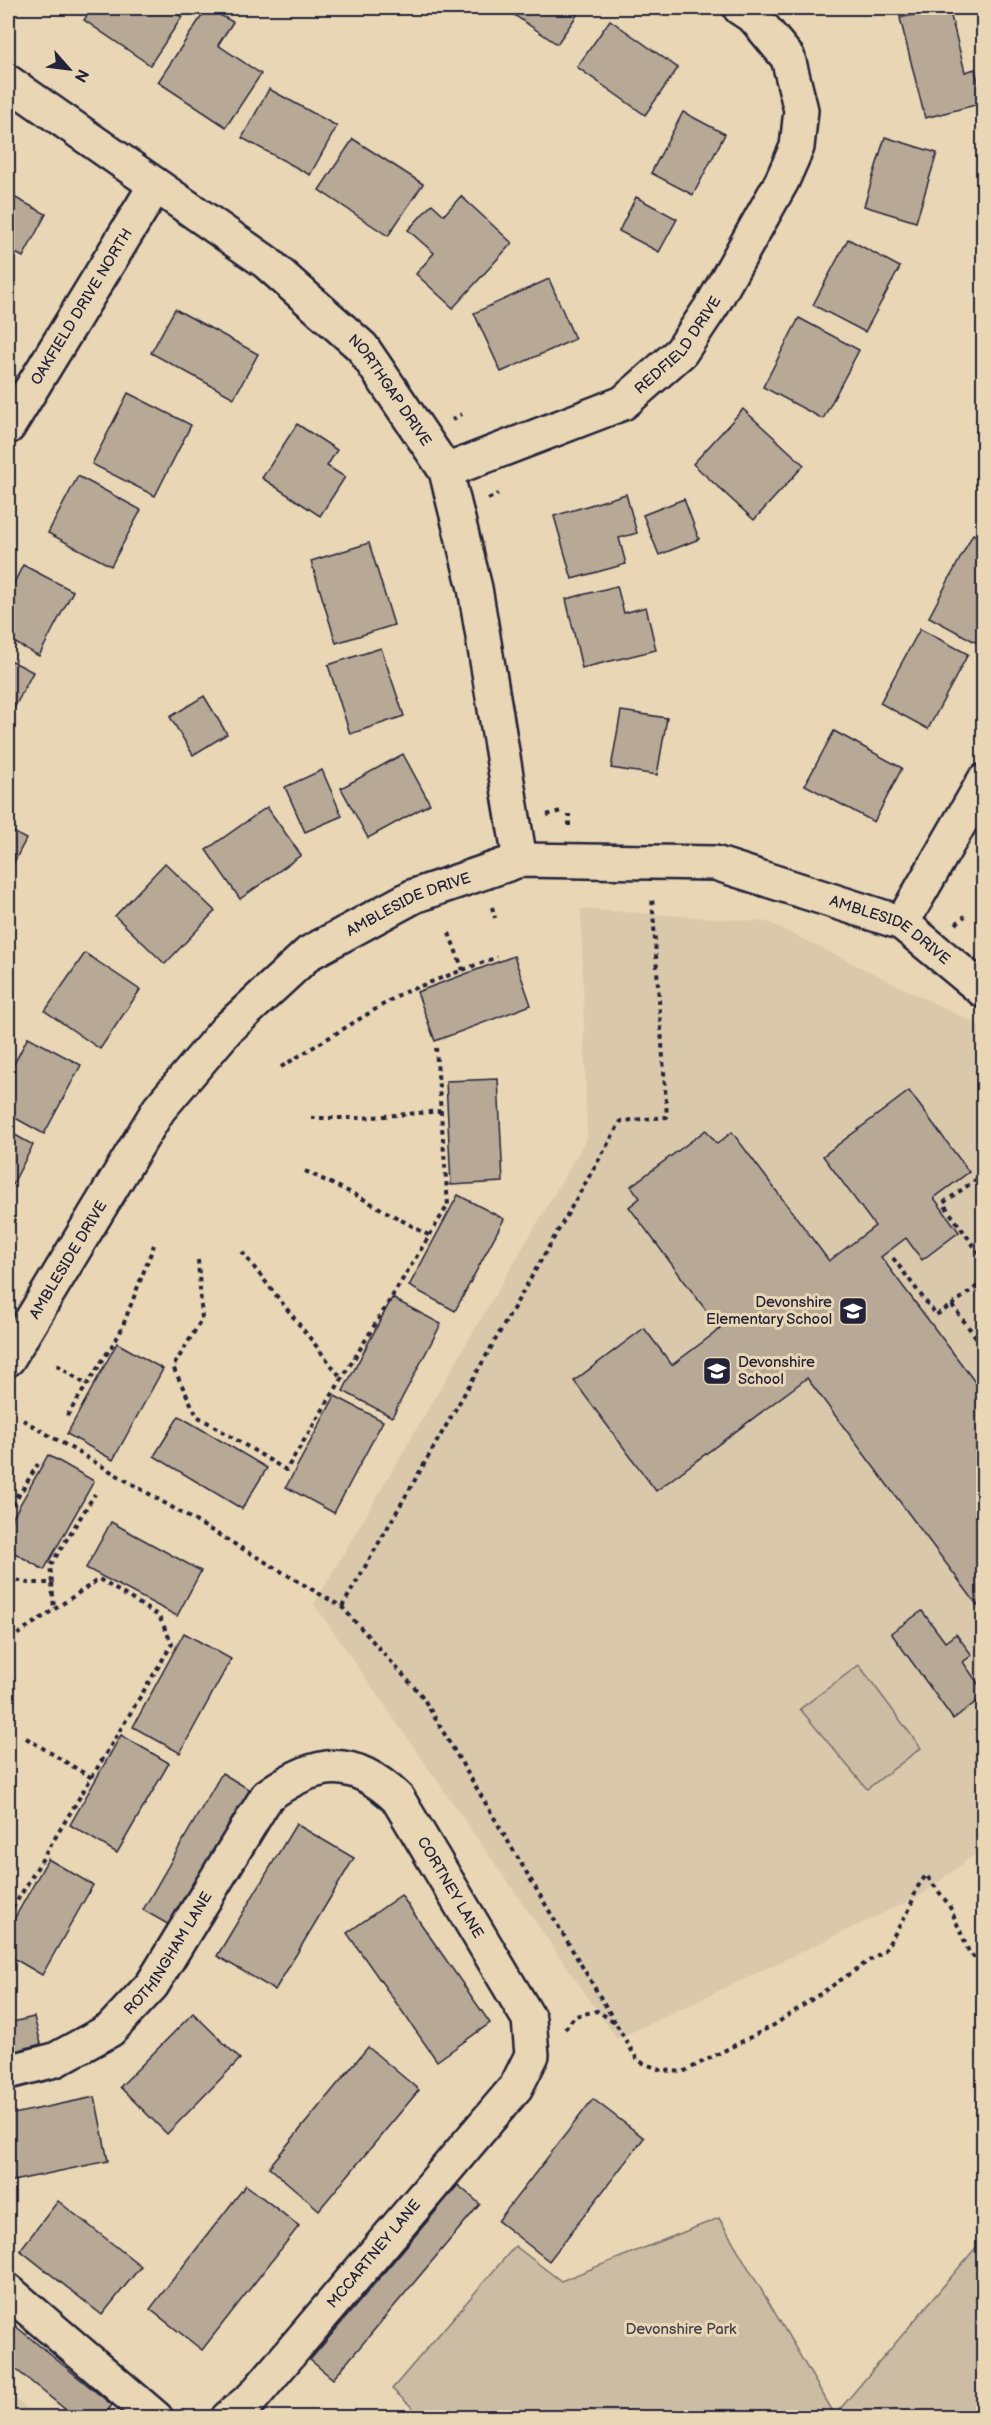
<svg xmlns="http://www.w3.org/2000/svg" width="991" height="2425" font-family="'Balsamiq Sans',sans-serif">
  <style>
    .built { fill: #dac8ab }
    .green { fill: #ccbca3; stroke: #776f6f; stroke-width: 1.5 }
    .building { fill: #b7a996; stroke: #22223b; stroke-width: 1.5 }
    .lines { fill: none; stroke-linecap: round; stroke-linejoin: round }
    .minor-casing { stroke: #22223b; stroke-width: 38 }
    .path { stroke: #22223b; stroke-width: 4; stroke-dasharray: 4.5 4.5; stroke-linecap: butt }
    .minor { stroke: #e9d6b4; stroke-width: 33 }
    .labels { text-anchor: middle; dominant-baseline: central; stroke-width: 6; stroke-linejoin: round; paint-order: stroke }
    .street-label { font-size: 15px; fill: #22223b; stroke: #e9d6b4 }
    .poi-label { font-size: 15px; fill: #22223b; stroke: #e9d6b4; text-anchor: end }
    .park-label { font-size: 15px; fill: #444150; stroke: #e9d6b4 }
  </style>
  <rect width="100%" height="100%" fill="#e9d6b4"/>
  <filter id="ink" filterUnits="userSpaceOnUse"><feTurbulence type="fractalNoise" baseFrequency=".0167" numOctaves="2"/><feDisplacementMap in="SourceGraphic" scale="12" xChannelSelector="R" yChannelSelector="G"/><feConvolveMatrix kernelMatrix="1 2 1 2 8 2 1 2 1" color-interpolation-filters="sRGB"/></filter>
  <g filter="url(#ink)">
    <!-- built -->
    <g class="built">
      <path d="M581 909 768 922 983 1027V1848L921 1895 617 2039 314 1604 587 1138Z"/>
      <path d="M8 2393 37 2417H8Z"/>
    </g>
    <!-- green -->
    <g class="green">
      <path d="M859 1665 921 1748 867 1789 800 1709Z"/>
      <path d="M719 2218 835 2415 983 2239V2417L424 2418 392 2389 515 2246 561 2281Z"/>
    </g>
    <!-- building -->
    <g class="building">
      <path d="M92 8H167L182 17 150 65 84 20Z"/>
      <path d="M207 8 233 22 218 45 261 74 226 127 158 82Z"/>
      <path d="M504 8H582L557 44Z"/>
      <path d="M943 8H949L965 72 975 69 983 103 925 118 900 18Z"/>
      <path d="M610 20 678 68 645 115 577 67Z"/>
      <path d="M269 89 337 126 310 175 242 138Z"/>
      <path d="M683 112 725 134 693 195 651 173Z"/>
      <path d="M885 137 937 153 916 222 864 206Z"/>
      <path d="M353 139 423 184 388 236 319 190Z"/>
      <path d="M8 194 46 214 23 257 8 249Z"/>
      <path d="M461 196 512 243 453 308 416 274 434 253 408 230 432 204 444 215Z"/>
      <path d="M636 197 677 219 659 252 619 231Z"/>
      <path d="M848 239 900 267 865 332 813 305Z"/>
      <path d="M549 279 575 339 501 372 474 313Z"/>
      <path d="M175 309 258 354 234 398 151 353Z"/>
      <path d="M799 318 859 350 823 419 763 387Z"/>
      <path d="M128 393 191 425 155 496 92 464Z"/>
      <path d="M743 409 804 465 754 520 693 464Z"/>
      <path d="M297 424 337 450 327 466 345 477 320 516 262 478Z"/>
      <path d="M78 476 141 510 111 566 48 533Z"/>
      <path d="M626 494 637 533 619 538 626 564 572 579 554 516Z"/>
      <path d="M684 499 699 539 659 555 643 515Z"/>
      <path d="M973 534 984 539V635L979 644 929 617Z"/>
      <path d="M369 543 394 625 336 643 311 561Z"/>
      <path d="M23 565 73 591 39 656 8 639V595Z"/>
      <path d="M617 586 624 613 646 607 656 650 582 668 566 599Z"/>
      <path d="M920 629 968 654 928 729 880 703Z"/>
      <path d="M381 648 404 716 350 734 328 665Z"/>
      <path d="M8 659 33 672 8 720Z"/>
      <path d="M204 696 227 734 193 755 170 717Z"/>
      <path d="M621 711 667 718 657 775 611 768Z"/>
      <path d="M834 731 902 768 874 822 805 785Z"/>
      <path d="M403 754 430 804 368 838 341 788Z"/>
      <path d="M322 770 342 816 305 832 285 787Z"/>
      <path d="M267 807 301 855 240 899 206 850Z"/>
      <path d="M8 829 26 839 8 874Z"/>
      <path d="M165 863 215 911 165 964 115 916Z"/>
      <path d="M85 953 140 990 100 1049 45 1011Z"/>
      <path d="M514 956 531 1005 435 1041 417 992Z"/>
      <path d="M28 1037 81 1065 44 1134 8 1114V1076Z"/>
      <path d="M498 1079 503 1182 451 1185 446 1081Z"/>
      <path d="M909 1091 969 1172 934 1198 959 1232 922 1260 906 1238 881 1257 984 1394V1614L807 1378 656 1491 574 1381 644 1328 672 1365 720 1329 629 1207 640 1198 631 1186 706 1130 717 1144 732 1132 829 1261 875 1226 823 1156Z"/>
      <path d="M8 1131 33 1145 8 1193Z"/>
      <path d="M458 1195 504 1219 455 1311 409 1286Z"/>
      <path d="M392 1298 441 1324 392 1417 343 1391Z"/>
      <path d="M117 1343 163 1369 113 1460 67 1434Z"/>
      <path d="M335 1396 383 1421 334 1513 286 1487Z"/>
      <path d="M179 1416 267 1468 242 1509 154 1456Z"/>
      <path d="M48 1455 94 1481 44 1570 8 1549V1526Z"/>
      <path d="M111 1522 201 1571 177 1616 86 1568Z"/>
      <path d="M922 1611 945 1642 956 1634 972 1655 963 1662 984 1692V1696L953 1719 891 1633Z"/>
      <path d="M184 1633 231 1659 180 1753 133 1727Z"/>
      <path d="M121 1735 169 1763 117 1853 70 1825Z"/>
      <path d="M222 1773 250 1790 171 1926 143 1910Z"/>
      <path d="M296 1824 354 1858 275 1990 217 1956Z"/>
      <path d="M48 1859 93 1885 42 1975 8 1955V1930Z"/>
      <path d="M401 1895 490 2023 437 2061 347 1933Z"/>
      <path d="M193 2013 240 2059 167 2134 120 2087Z"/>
      <path d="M34 2017 41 2044 8 2053V2023Z"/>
      <path d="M368 2047 419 2090 319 2210 269 2167Z"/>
      <path d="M95 2097 108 2161 8 2182V2115Z"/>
      <path d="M593 2099 644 2138 549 2261 498 2221Z"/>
      <path d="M246 2185 299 2226 202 2350 150 2309Z"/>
      <path d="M458 2185 480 2204 333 2379 310 2360Z"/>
      <path d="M58 2201 141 2266 102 2315 20 2250Z"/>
      <path d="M8 2320 112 2405 102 2418H76L8 2363Z"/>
    </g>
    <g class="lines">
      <!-- minor casing -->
      <g class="minor-casing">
        <g id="minor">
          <path id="s1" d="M8 82 266 262 362 347 446 471 475 588 520 860"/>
          <path id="s2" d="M8 427 155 186"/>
          <path id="s3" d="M446 471 623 403 681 352 713 304 782 181 797 147 801 110 788 58 754 17 740 8"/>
          <path d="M902 923 984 781"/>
          <path id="s4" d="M8 1359 159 1109 226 1030 309 953 414 896 520 860 715 863 902 923 984 991"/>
          <path id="s5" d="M8 2072 55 2060 110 2030 152 1985 267 1796C316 1760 353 1755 398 1799L529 2019 532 2055 516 2087 253 2397 228 2418"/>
          <path d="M8 2291 156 2418"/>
        </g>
      </g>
      <!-- path -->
      <g class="path">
        <path d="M452 420 462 414"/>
        <path d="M488 499 498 494"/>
        <path d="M547 815 561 811"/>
        <path d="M569 826V814"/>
        <path d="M492 907 495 918"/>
        <path d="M956 924 965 916"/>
        <path d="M449 933 463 970"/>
        <path d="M281 1067 402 993 497 957"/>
        <path d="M311 1118H362L441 1111"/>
        <path d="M305 1171 358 1196 430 1236"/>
        <path d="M984 1174 943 1203 984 1260"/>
        <path d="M242 1252 343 1380"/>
        <path d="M893 1258 936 1315 952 1305 984 1348"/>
        <path d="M198 1260 202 1319 173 1367 197 1416 286 1470 448 1205 436 1048"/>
        <path d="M952 1305 984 1281"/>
        <path d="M57 1365 87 1385"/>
        <path d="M67 1416 120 1333 154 1245"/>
        <path d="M23 1420 342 1607 422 1696 615 2022"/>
        <path d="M8 1489 19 1496"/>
        <path d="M8 1513 38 1464"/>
        <path d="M8 1578 28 1583H52L50 1566 95 1494"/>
        <path d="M52 1583 54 1610"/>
        <path d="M342 1607 621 1121 667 1117 652 897"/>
        <path d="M26 1738 92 1778"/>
        <path d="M8 1916 172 1644 159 1616 99 1579 15 1636"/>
        <path d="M565 2029 575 2016 597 2011 615 2022 638 2061 661 2070 683 2072 774 2025 885 1950 909 1910 917 1888 926 1875 949 1905 969 1952 984 1968"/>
      </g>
      <!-- minor -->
      <use href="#minor" class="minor"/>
    </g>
  </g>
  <!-- icons -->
  <defs>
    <g id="school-square" transform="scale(1.5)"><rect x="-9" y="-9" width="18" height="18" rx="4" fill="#22223b" stroke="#e9d6b4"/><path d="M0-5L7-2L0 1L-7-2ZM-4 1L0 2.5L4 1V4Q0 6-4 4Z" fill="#fff"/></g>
  </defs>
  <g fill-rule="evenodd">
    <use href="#school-square" x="853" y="1311"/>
    <use href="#school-square" x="717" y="1371"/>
  </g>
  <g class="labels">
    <!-- street labels -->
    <g class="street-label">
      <text stroke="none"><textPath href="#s2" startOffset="141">OAKFIELD DRIVE NORTH</textPath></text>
      <text stroke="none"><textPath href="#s3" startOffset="270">REDFIELD DRIVE</textPath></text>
      <text stroke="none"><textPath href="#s1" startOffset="494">NORTHGAP DRIVE</textPath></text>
      <text stroke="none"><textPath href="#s4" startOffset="620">AMBLESIDE DRIVE</textPath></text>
      <text stroke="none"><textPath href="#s4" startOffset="1124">AMBLESIDE DRIVE</textPath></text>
      <text stroke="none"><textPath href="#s4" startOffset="116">AMBLESIDE DRIVE</textPath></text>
      <text stroke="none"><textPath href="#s5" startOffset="644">CORTNEY LANE</textPath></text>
      <text stroke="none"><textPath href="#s5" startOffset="208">ROTHINGHAM LANE</textPath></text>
      <text transform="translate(374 2254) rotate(-50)">MCCARTNEY LANE</text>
    </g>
    <!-- poi labels -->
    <g class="poi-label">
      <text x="832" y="1302">Devonshire<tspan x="832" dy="17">Elementary School</tspan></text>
      <text x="738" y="1362" text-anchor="start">Devonshire<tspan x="738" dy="17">School</tspan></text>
    </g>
    <!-- park labels -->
    <g class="park-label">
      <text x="681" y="2329">Devonshire Park</text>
    </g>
  </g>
  <!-- margin -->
  <rect width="991" height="2425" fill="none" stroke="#e9d6b4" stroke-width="30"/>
  <rect x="15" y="15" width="961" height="2395" fill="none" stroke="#22223b" stroke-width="2" filter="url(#ink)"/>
  <!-- north arrow -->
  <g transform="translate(69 69) rotate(118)" stroke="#e9d6b4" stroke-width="4.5" paint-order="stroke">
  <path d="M0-4.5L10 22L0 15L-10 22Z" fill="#22223b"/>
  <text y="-9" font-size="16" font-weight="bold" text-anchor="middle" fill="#22223b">N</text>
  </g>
</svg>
